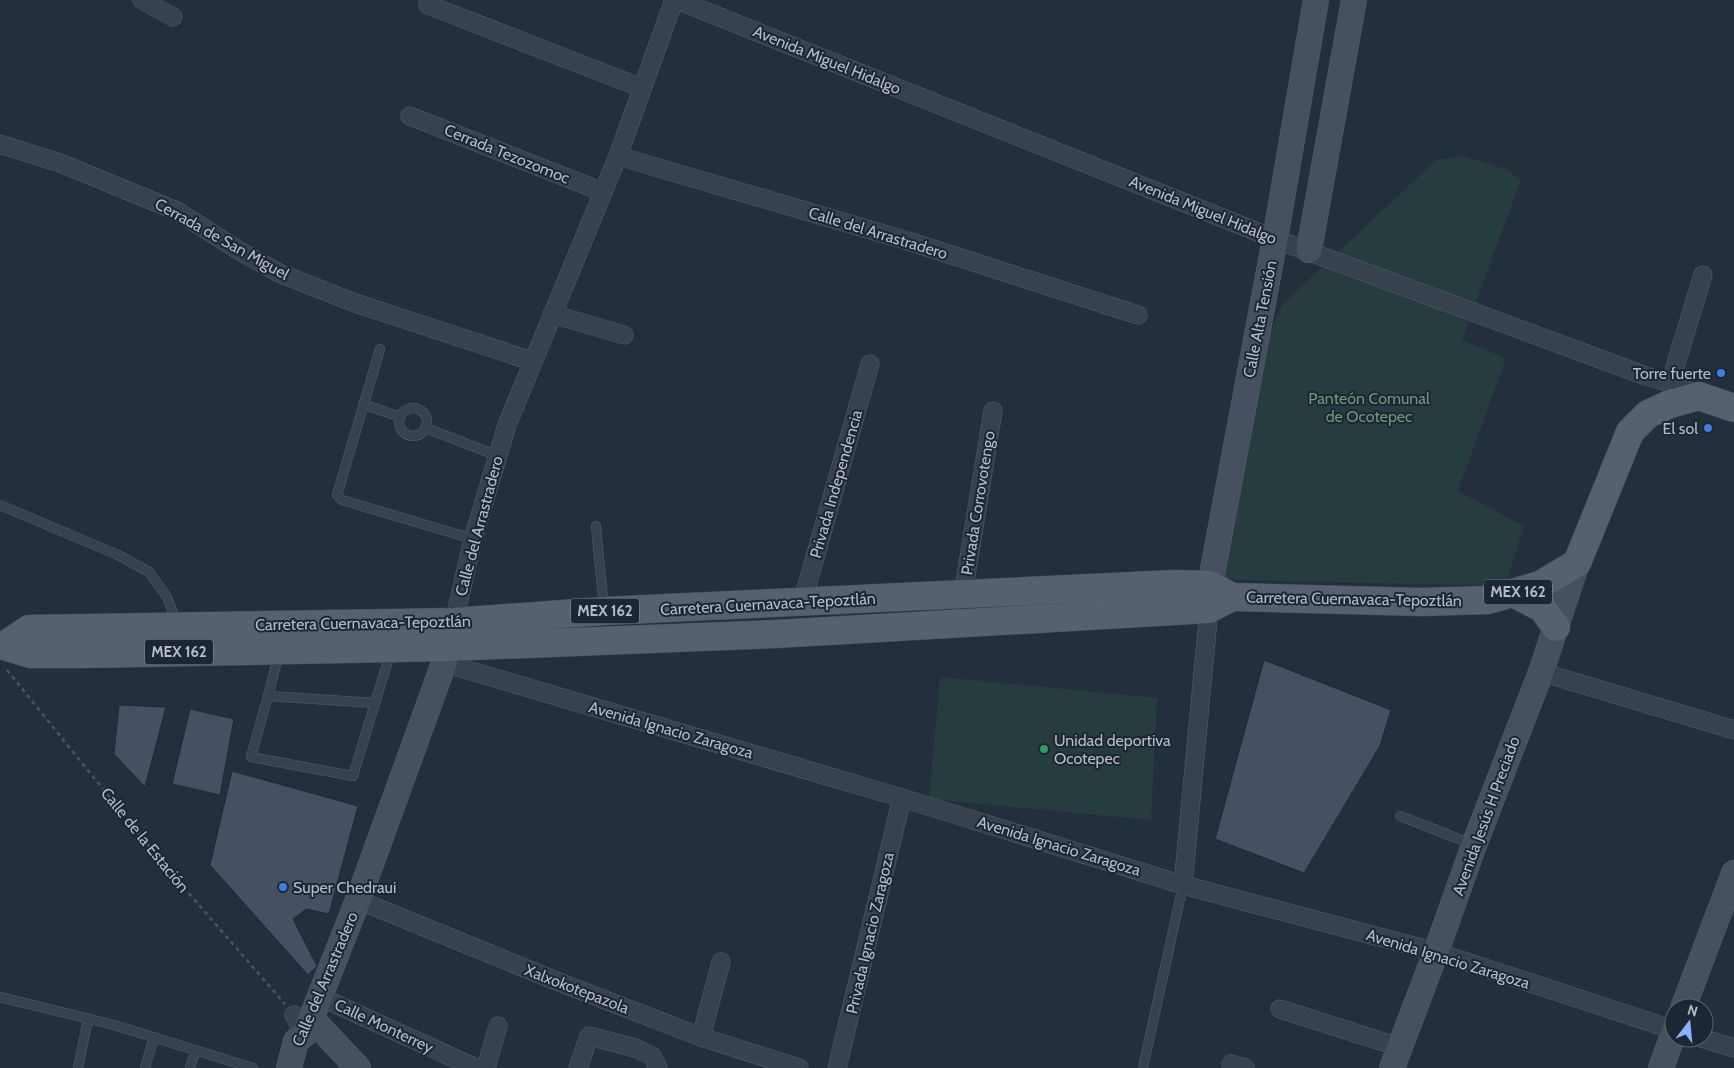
<svg xmlns="http://www.w3.org/2000/svg" width="1734" height="1068" font-family="Cabin,sans-serif">
  <style>
    .green { fill: #263c3f }
    .building { fill: #455162; stroke: #1f2835 }
    .lines { fill: none; stroke-linecap: round; stroke-linejoin: round }
    .lane-casing { stroke: #565f6c; stroke-width: 10 }
    .street-casing { stroke: #565f6c; stroke-width: 19 }
    .secondary-casing { stroke: #565f6c; stroke-width: 26 }
    .primary-casing { stroke: #414a57; stroke-width: 29 }
    .path { stroke: #44595c; stroke-width: 2.5; stroke-dasharray: 4 4; stroke-linecap: butt }
    .lane { stroke: #38414e; stroke-width: 9 }
    .street { stroke: #38414e; stroke-width: 18 }
    .secondary { stroke: #465061; stroke-width: 25 }
    .primary { stroke: #56606e; stroke-width: 28 }
    .shop-dot { fill: #3f7fe0; stroke: #1d2633; stroke-width: 2 }
    .leisure-dot { fill: #2e9e5b; stroke: #1d2633; stroke-width: 2 }
    .labels { text-anchor: middle; dominant-baseline: central; stroke-width: 4; stroke-linejoin: round; paint-order: stroke }
    .shield { fill: #1d2633; stroke: #878f9c; stroke-width: 1 }
    .shield-label { font-size: 15px; font-weight: bold; fill: #b4bcc9 }
    .street-label { font-size: 16px; fill: #b4bcc9; stroke: #1d2633 }
    .poi-label { font-size: 16px; fill: #b4bcc9; stroke: #1d2633; text-anchor: end }
    .park-label { font-size: 16px; fill: #6b9a76; stroke: #1d2633 }
  </style>
  <rect width="100%" height="100%" fill="#242f3e"/>
  <!-- green -->
  <g class="green">
    <path d="M1463 156 1506 169 1521 180 1462 340 1506 358 1458 491 1524 526 1505 586 1236 580 1222 577 1269 334 1282 305 1436 160Z"/>
    <path d="M940 677 1157 698 1151 820 929 799Z"/>
  </g>
  <!-- building -->
  <g class="building">
    <path d="M1264 660 1391 710 1380 746 1304 873 1215 839Z"/>
    <path d="M119 705 166 707 145 787 114 754Z"/>
    <path d="M190 709 234 719 220 795 172 784Z"/>
    <path d="M232 771 358 806 329 914 306 909 293 919 317 966 308 975 210 865Z"/>
  </g>
  <g class="lines">
    <!-- lane casing -->
    <g class="lane-casing">
      <g id="lane">
        <path d="M380 349 337 495 342 500 473 539"/>
        <path d="M363 404 400 417"/>
        <circle cx="413" cy="422" r="14"/>
        <path d="M426 428 498 456"/>
        <path d="M0 505 118 555 149 572 167 597 177 624"/>
        <path d="M596 526 604 608"/>
        <path d="M279 653 268 696 375 703 391 651"/>
        <path d="M268 696 251 757 353 776 375 703"/>
        <path d="M1400 816 1472 844"/>
        <path d="M0 997 114 1025 253 1068"/>
        <path d="M78 1068 88 1019"/>
        <path d="M145 1068 154 1037"/>
        <path d="M190 1068 196 1050"/>
        <path d="M1143 1068 1183 885"/>
      </g>
    </g>
    <!-- street casing -->
    <g class="street-casing">
      <g id="street">
        <path d="M142 0 173 17"/>
        <path d="M677 0 1275 239 1646 376 1670 383 1699 396"/>
        <path d="M428 5 642 88"/>
        <path d="M410 116 603 192"/>
        <path d="M0 144 60 163 177 211 238 250 279 273 355 303 532 361"/>
        <path d="M618 156 908 241 1138 315"/>
        <path d="M552 314 624 335"/>
        <path d="M1670 383 1703 275"/>
        <path d="M963 594 993 411"/>
        <path d="M802 603 870 364"/>
        <path d="M454 622 473 539 507 425 618 156 674 0"/>
        <path d="M444 663 902 798 1183 885 1436 952 1674 1030"/>
        <path d="M1541 672 1734 730"/>
        <path d="M1183 885 1209 609"/>
        <path d="M358 900 569 986 701 1037 799 1068"/>
        <path d="M320 997 476 1068"/>
        <path d="M1280 1009 1399 1047"/>
        <path d="M294 1015 305 1034"/>
        <path d="M701 1037 721 962"/>
        <path d="M1701 1038 1734 1048"/>
        <path d="M1231 1064 1245 1068"/>
        <path d="M486 1068 498 1026"/>
        <path d="M578 1068 589 1036 635 1048 652 1056 658 1068"/>
        <path d="M837 1068 902 798"/>
      </g>
    </g>
    <!-- secondary casing -->
    <g class="secondary-casing">
      <g id="secondary">
        <path d="M1309 250 1354 0"/>
        <path d="M1209 605 1210 585 1275 239 1316 0"/>
        <path d="M1683 1008 1734 873"/>
        <path d="M311 1018 358 1068"/>
        <path d="M289 1068 296 1041 305 1034 358 900 444 663 452 629"/>
        <path d="M1392 1068 1436 952 1474 845 1541 672 1577 563"/>
        <path d="M1661 1068 1674 1032"/>
      </g>
    </g>
    <!-- primary casing -->
    <g class="primary-casing">
      <g id="primary">
        <path d="M1515 594 1542 608 1556 627"/>
        <path d="M0 645 31 654H85L448 647 776 634 1209 609 1232 597"/>
        <path d="M5 645 29 629 454 622 604 611 1175 584 1210 585 1232 597 1421 602 1488 600 1540 585 1577 563 1630 432 1648 414 1670 404 1699 396 1734 408"/>
      </g>
    </g>
    <!-- path -->
    <path class="path" d="M7 670 165 866 285 1004"/>
    <!-- lane -->
    <use href="#lane" class="lane"/>
    <!-- street -->
    <use href="#street" class="street"/>
    <!-- secondary -->
    <use href="#secondary" class="secondary"/>
    <!-- primary -->
    <use href="#primary" class="primary"/>
  </g>
  <!-- markers -->
  <g class="shop-dot">
    <circle cx="1721" cy="373" r="5"/>
    <circle cx="1708" cy="428" r="5"/>
    <circle cx="283" cy="887" r="5"/>
  </g>
  <circle class="leisure-dot" cx="1044" cy="749" r="5"/>
  <g class="labels">
    <!-- shield labels -->
    <g class="shield">
      <rect x="1484" y="579.5" width="68" height="25" rx="4"/>
      <rect x="571" y="598.5" width="68" height="25" rx="4"/>
      <rect x="145" y="639.5" width="68" height="25" rx="4"/>
    </g>
    <g class="shield-label">
      <text x="1518" y="592">MEX 162</text>
      <text x="605" y="611">MEX 162</text>
      <text x="179" y="652">MEX 162</text>
    </g>
    <!-- street labels -->
    <g class="street-label">
      <text transform="translate(827 60) rotate(22)">Avenida Miguel Hidalgo</text>
      <text transform="translate(507 154) rotate(22)">Cerrada Tezozomoc</text>
      <text transform="translate(1203 210) rotate(22)">Avenida Miguel Hidalgo</text>
      <text transform="translate(878 233) rotate(17)">Calle del Arrastradero</text>
      <text transform="translate(222 239) rotate(29)">Cerrada de San Miguel</text>
      <text transform="translate(1260 319) rotate(-79)">Calle Alta Tensión</text>
      <text transform="translate(836 484) rotate(-74)">Privada Independencia</text>
      <text transform="translate(978 503) rotate(-81)">Privada Corrovotengo</text>
      <text transform="translate(479 526) rotate(-75)">Calle del Arrastradero</text>
      <text transform="translate(1354 599) rotate(1)">Carretera Cuernavaca-Tepoztlán</text>
      <text transform="translate(768 604) rotate(-3)">Carretera Cuernavaca-Tepoztlán</text>
      <text transform="translate(363 623) rotate(-1)">Carretera Cuernavaca-Tepoztlán</text>
      <text transform="translate(671 730) rotate(16)">Avenida Ignacio Zaragoza</text>
      <text transform="translate(1486 816) rotate(-70)">Avenida Jesús H Preciado</text>
      <text transform="translate(145 840) rotate(51)">Calle de la Estación</text>
      <text transform="translate(1059 846) rotate(17)">Avenida Ignacio Zaragoza</text>
      <text transform="translate(870 933) rotate(-77)">Privada Ignacio Zaragoza</text>
      <text transform="translate(1448 959) rotate(17)">Avenida Ignacio Zaragoza</text>
      <text transform="translate(325 979) rotate(-67)">Calle del Arrastradero</text>
      <text transform="translate(577 989) rotate(21)">Xalxokotepazola</text>
      <text transform="translate(384 1026) rotate(25)">Calle Monterrey</text>
    </g>
    <!-- poi labels -->
    <g class="poi-label">
      <text x="1711" y="373">Torre fuerte</text>
      <text x="1698" y="428">El sol</text>
      <text x="1054" y="740" text-anchor="start">Unidad deportiva<tspan x="1054" dy="18">Ocotepec</tspan></text>
      <text x="293" y="887" text-anchor="start">Super Chedraui</text>
    </g>
    <!-- park labels -->
    <g class="park-label">
      <text x="1369" y="398">Panteón Comunal<tspan x="1369" dy="18">de Ocotepec</tspan></text>
    </g>
  </g>
  <!-- north arrow -->
  <g transform="translate(1689 1023) rotate(16)"><circle r="24" fill="#1d2633" stroke="#59626f"/>
  <path d="M0-4L9 19L0 12L-9 19Z" fill="#8ab4f8"/>
  <text y="-8" font-size="14" font-weight="bold" text-anchor="middle" fill="#b4bcc9">N</text>
  </g>
</svg>
